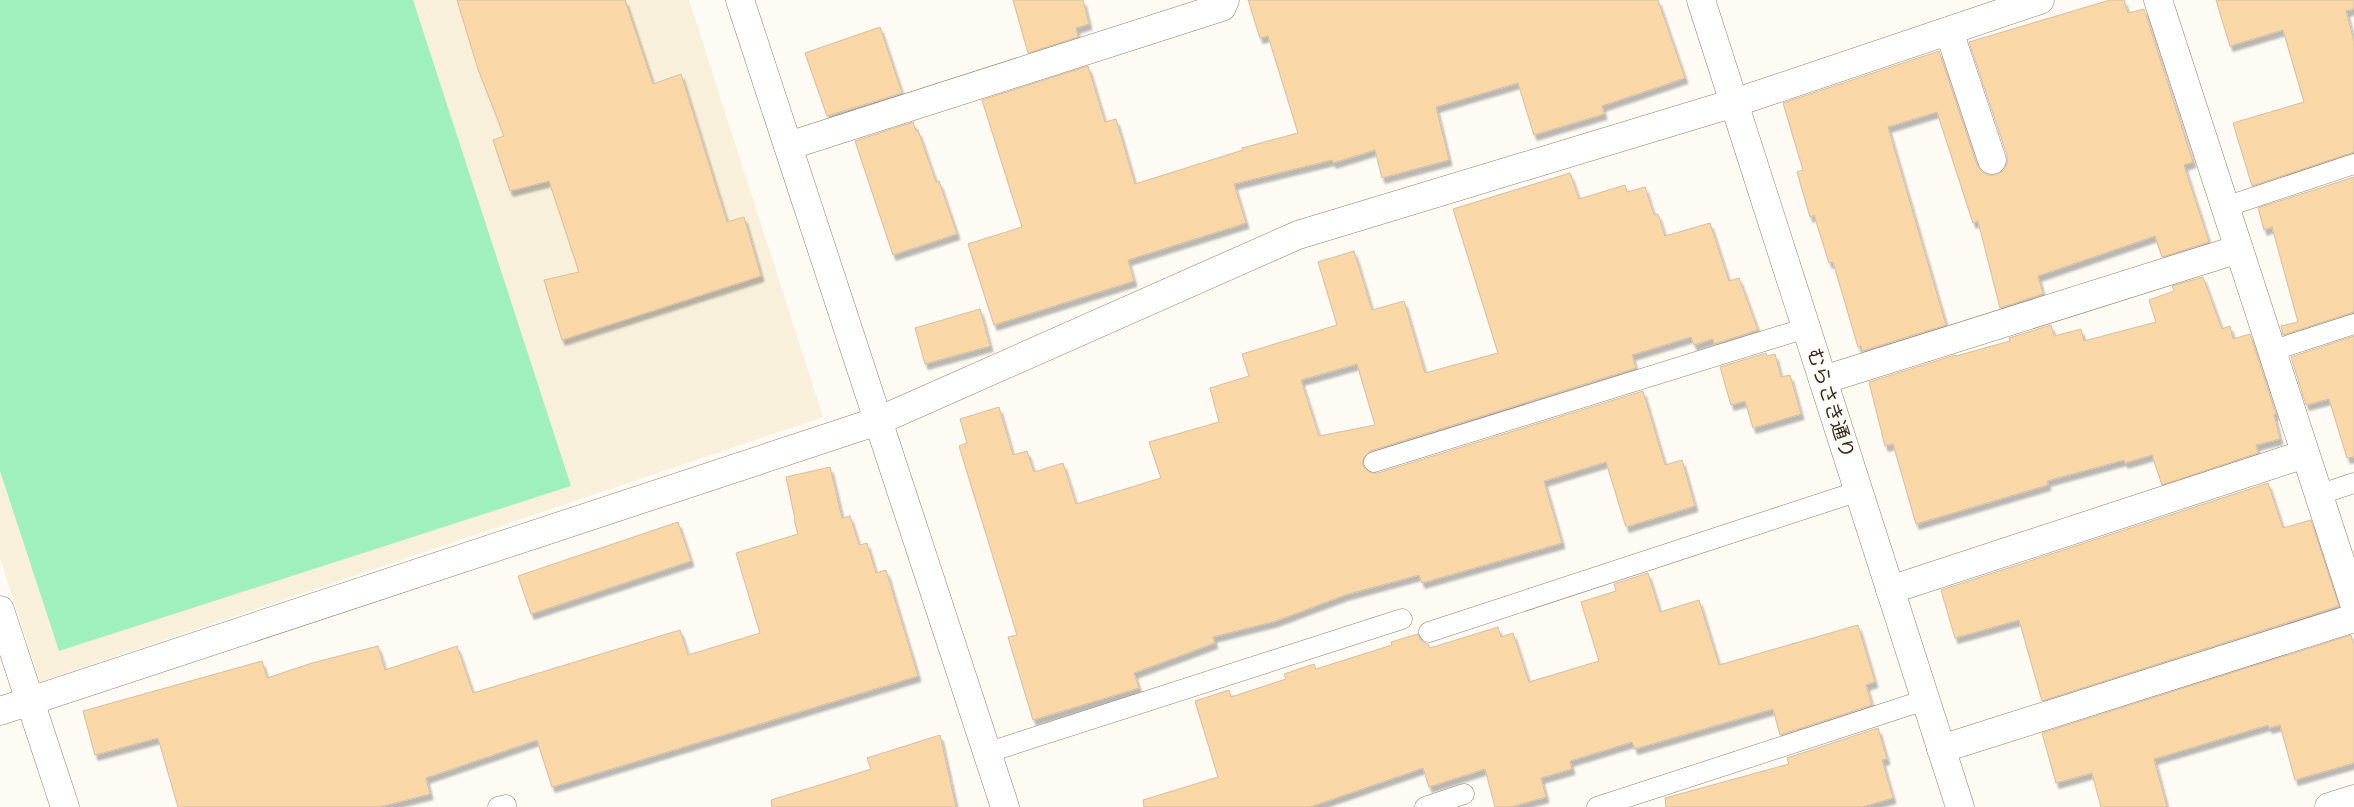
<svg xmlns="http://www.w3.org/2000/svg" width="2354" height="807" font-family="Figtree,'Noto Sans JP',sans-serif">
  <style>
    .education { fill: #f9f0db }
    .green { fill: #a0f0be }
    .building { fill: #fad7a7; stroke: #d4bfa3; fill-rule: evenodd; filter: url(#shadow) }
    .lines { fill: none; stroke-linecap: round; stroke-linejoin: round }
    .service-casing { stroke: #917e64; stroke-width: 21 }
    .minor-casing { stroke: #917e64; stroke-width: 29 }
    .tertiary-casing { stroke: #917e64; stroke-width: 29 }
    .service { stroke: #fff; stroke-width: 20 }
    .minor { stroke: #fff; stroke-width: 28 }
    .tertiary { stroke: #fff; stroke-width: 28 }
    .labels { text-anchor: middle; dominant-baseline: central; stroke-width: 4; stroke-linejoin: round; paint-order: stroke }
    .street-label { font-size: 19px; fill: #332b20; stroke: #fefaf4 }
  </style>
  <defs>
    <filter id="shadow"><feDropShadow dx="3" dy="5.5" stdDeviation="1" flood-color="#0004"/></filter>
  </defs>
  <rect width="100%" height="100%" fill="#fefaf4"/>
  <!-- education -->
  <path class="education" d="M0 0H689L823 417 40 682 0 558Z"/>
  <!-- green -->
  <path class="green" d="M0 0H413L571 486 59 651 0 471Z"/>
  <!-- building -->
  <g class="building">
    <path d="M457 0H625L653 84 681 74 727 222 744 217 761 276 562 340 544 280 579 272 549 181 510 191 493 140 504 136 478 69Z"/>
    <path d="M1013 0H1083L1089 24 1076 28 1078 37 1028 53Z"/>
    <path d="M1248 0H1658L1685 78 1602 106 1604 114 1534 135 1518 83 1436 107 1449 160 1382 178 1375 150 1333 163 1332 160 1234 184 1246 223 1128 260 1134 281 994 325 968 244 1022 227 982 100 1088 66 1105 122 1116 119 1135 184 1243 150 1242 148 1298 133 1268 36 1260 38Z"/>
    <path d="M2110 0H2124L2128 13 2144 9 2193 162 2184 165 2209 242 2162 257 2155 236 2038 276 2043 294 2000 308 1978 221 1973 223 1937 112 1888 127 1946 325 1862 351 1861 346 1858 347 1833 262 1829 263 1814 215 1810 217 1797 172 1803 170 1783 103 1939 51 1977 165 1982 172 1988 175H1996L2004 170 2007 163V155L1969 42Z"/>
    <path d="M2216 0H2354V9L2346 11 2354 41V152L2252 186 2233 123 2304 102 2283 30 2230 46Z"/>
    <path d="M880 27 902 93 827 116 805 53Z"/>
    <path d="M913 122 916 131 918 130 936 182 939 181 957 234 893 255 855 141Z"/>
    <path d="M1570 173 1579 199 1625 185 1627 192 1645 187 1654 215 1658 214 1665 236 1710 223 1729 281 1739 278 1758 330 1714 344 1713 339 1694 345 1691 337 1632 355 1636 368 1370 451 1363 459V466L1371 473H1378L1643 391 1665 465 1682 460 1695 506 1626 527 1606 462 1544 481 1562 543 1422 583 1419 575 1345 595 1276 621 1213 637 1215 643 1134 673 1139 688 1033 720 1008 637 1017 635 959 446 967 443 960 419 999 407 1013 455 1027 451 1034 472 1063 463 1076 504 1161 478 1149 442 1219 422 1210 388 1249 376 1242 354 1337 325 1318 262 1354 251 1372 310 1404 301 1425 373 1498 353 1453 209ZM1357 364 1375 425 1319 436 1301 380Z"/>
    <path d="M2354 177V312L2283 335 2281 326 2298 322 2272 227 2264 230 2258 208Z"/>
    <path d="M2203 277 2222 329 2230 326 2233 339 2250 334 2276 414 2274 415 2280 439 2256 445 2258 453 2162 485 2152 455 2125 463 2124 460 2047 481 2048 485 1916 524 1893 444 1885 446 1869 382 1955 355 1956 356 2010 341 2009 338 2051 325 2054 336 2081 329 2084 341 2156 322 2149 300 2174 291 2172 286Z"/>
    <path d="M980 309 990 346 925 364 915 328Z"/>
    <path d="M2354 336V457L2347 458 2329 399 2306 405 2291 357Z"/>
    <path d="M1766 353 1767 356 1775 354 1781 377 1790 375 1801 414 1753 428 1745 401 1731 405 1720 367Z"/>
    <path d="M830 467 842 518 850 516 859 545 867 543 876 573 886 570 918 676 552 787 537 740 426 778 430 794 379 807H178L158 738 95 755 83 711 262 661 267 678 312 663 378 646 385 670 457 646 473 693 680 630 688 655 760 633 736 553 798 534 794 520 795 519 786 477Z"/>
    <path d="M2268 483 2283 528 2311 520 2339 606 2042 701 2019 620 1955 638 1941 590Z"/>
    <path d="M678 522 691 561 531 614 518 576Z"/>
    <path d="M1648 573 1660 612 1699 600 1719 665 1858 625 1875 682 1866 685 1872 705 1780 735 1773 709 1635 749 1632 742 1570 761 1572 769 1541 778 1546 797 1511 807H1495L1485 769 1429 787 1423 768 1310 807H1144L1143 800 1218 777 1195 701 1229 690 1231 697 1286 679 1284 674 1314 664 1316 669 1392 645 1391 642 1418 634 1421 641 1428 644 1430 648 1498 627 1501 637 1513 633 1529 682 1599 661 1581 602 1616 591 1614 584Z"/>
    <path d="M2351 635 2354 645V763L2295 780 2280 725 2269 728 2268 725 2154 759 2167 807H2101L2092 773 2056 783 2042 733Z"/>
    <path d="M1878 728 1887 759 1882 760 1893 798 1862 807H1666L1665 798 1789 764 1787 758Z"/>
    <path d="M940 735 956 807H772L771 800 871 769 867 758Z"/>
  </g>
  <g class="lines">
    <!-- service casing -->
    <g class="service-casing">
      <g id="service">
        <path d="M2225 207 2354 164"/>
        <path d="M2271 351 2354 324"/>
        <path d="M1374 462 1806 328"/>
        <path d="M2318 495 2354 483"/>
        <path d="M1429 632 1859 491"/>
        <path d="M986 753 1402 619"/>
        <path d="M498 807 506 805"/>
        <path d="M1425 807 1464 794"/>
        <path d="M1597 807 1925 700"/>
      </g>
    </g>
    <!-- minor casing -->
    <g class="minor-casing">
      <g id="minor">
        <path d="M2158 0 2354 603"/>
        <path d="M1949 31 1992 160"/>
        <path d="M788 146 1222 7 1225 0"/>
        <path d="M1823 380 2239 249"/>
        <path d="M1890 590 2305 454"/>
        <path d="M0 610 65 807"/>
        <path d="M0 711 878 421 1298 235 1734 103 2040 0"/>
        <path d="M1941 749 2354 618"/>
        <path d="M2329 807 2354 799"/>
      </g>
    </g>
    <!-- tertiary casing -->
    <g class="tertiary-casing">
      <g id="tertiary">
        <path d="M740 0 1005 807"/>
        <path d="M1701 0 1960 807"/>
      </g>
    </g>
    <!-- service -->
    <use href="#service" class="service"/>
    <!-- minor -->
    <use href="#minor" class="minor"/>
    <!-- tertiary -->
    <use href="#tertiary" class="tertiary"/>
  </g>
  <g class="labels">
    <!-- street labels -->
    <g class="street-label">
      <text transform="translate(1831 403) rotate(72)">むらさき通り</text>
    </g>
  </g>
</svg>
